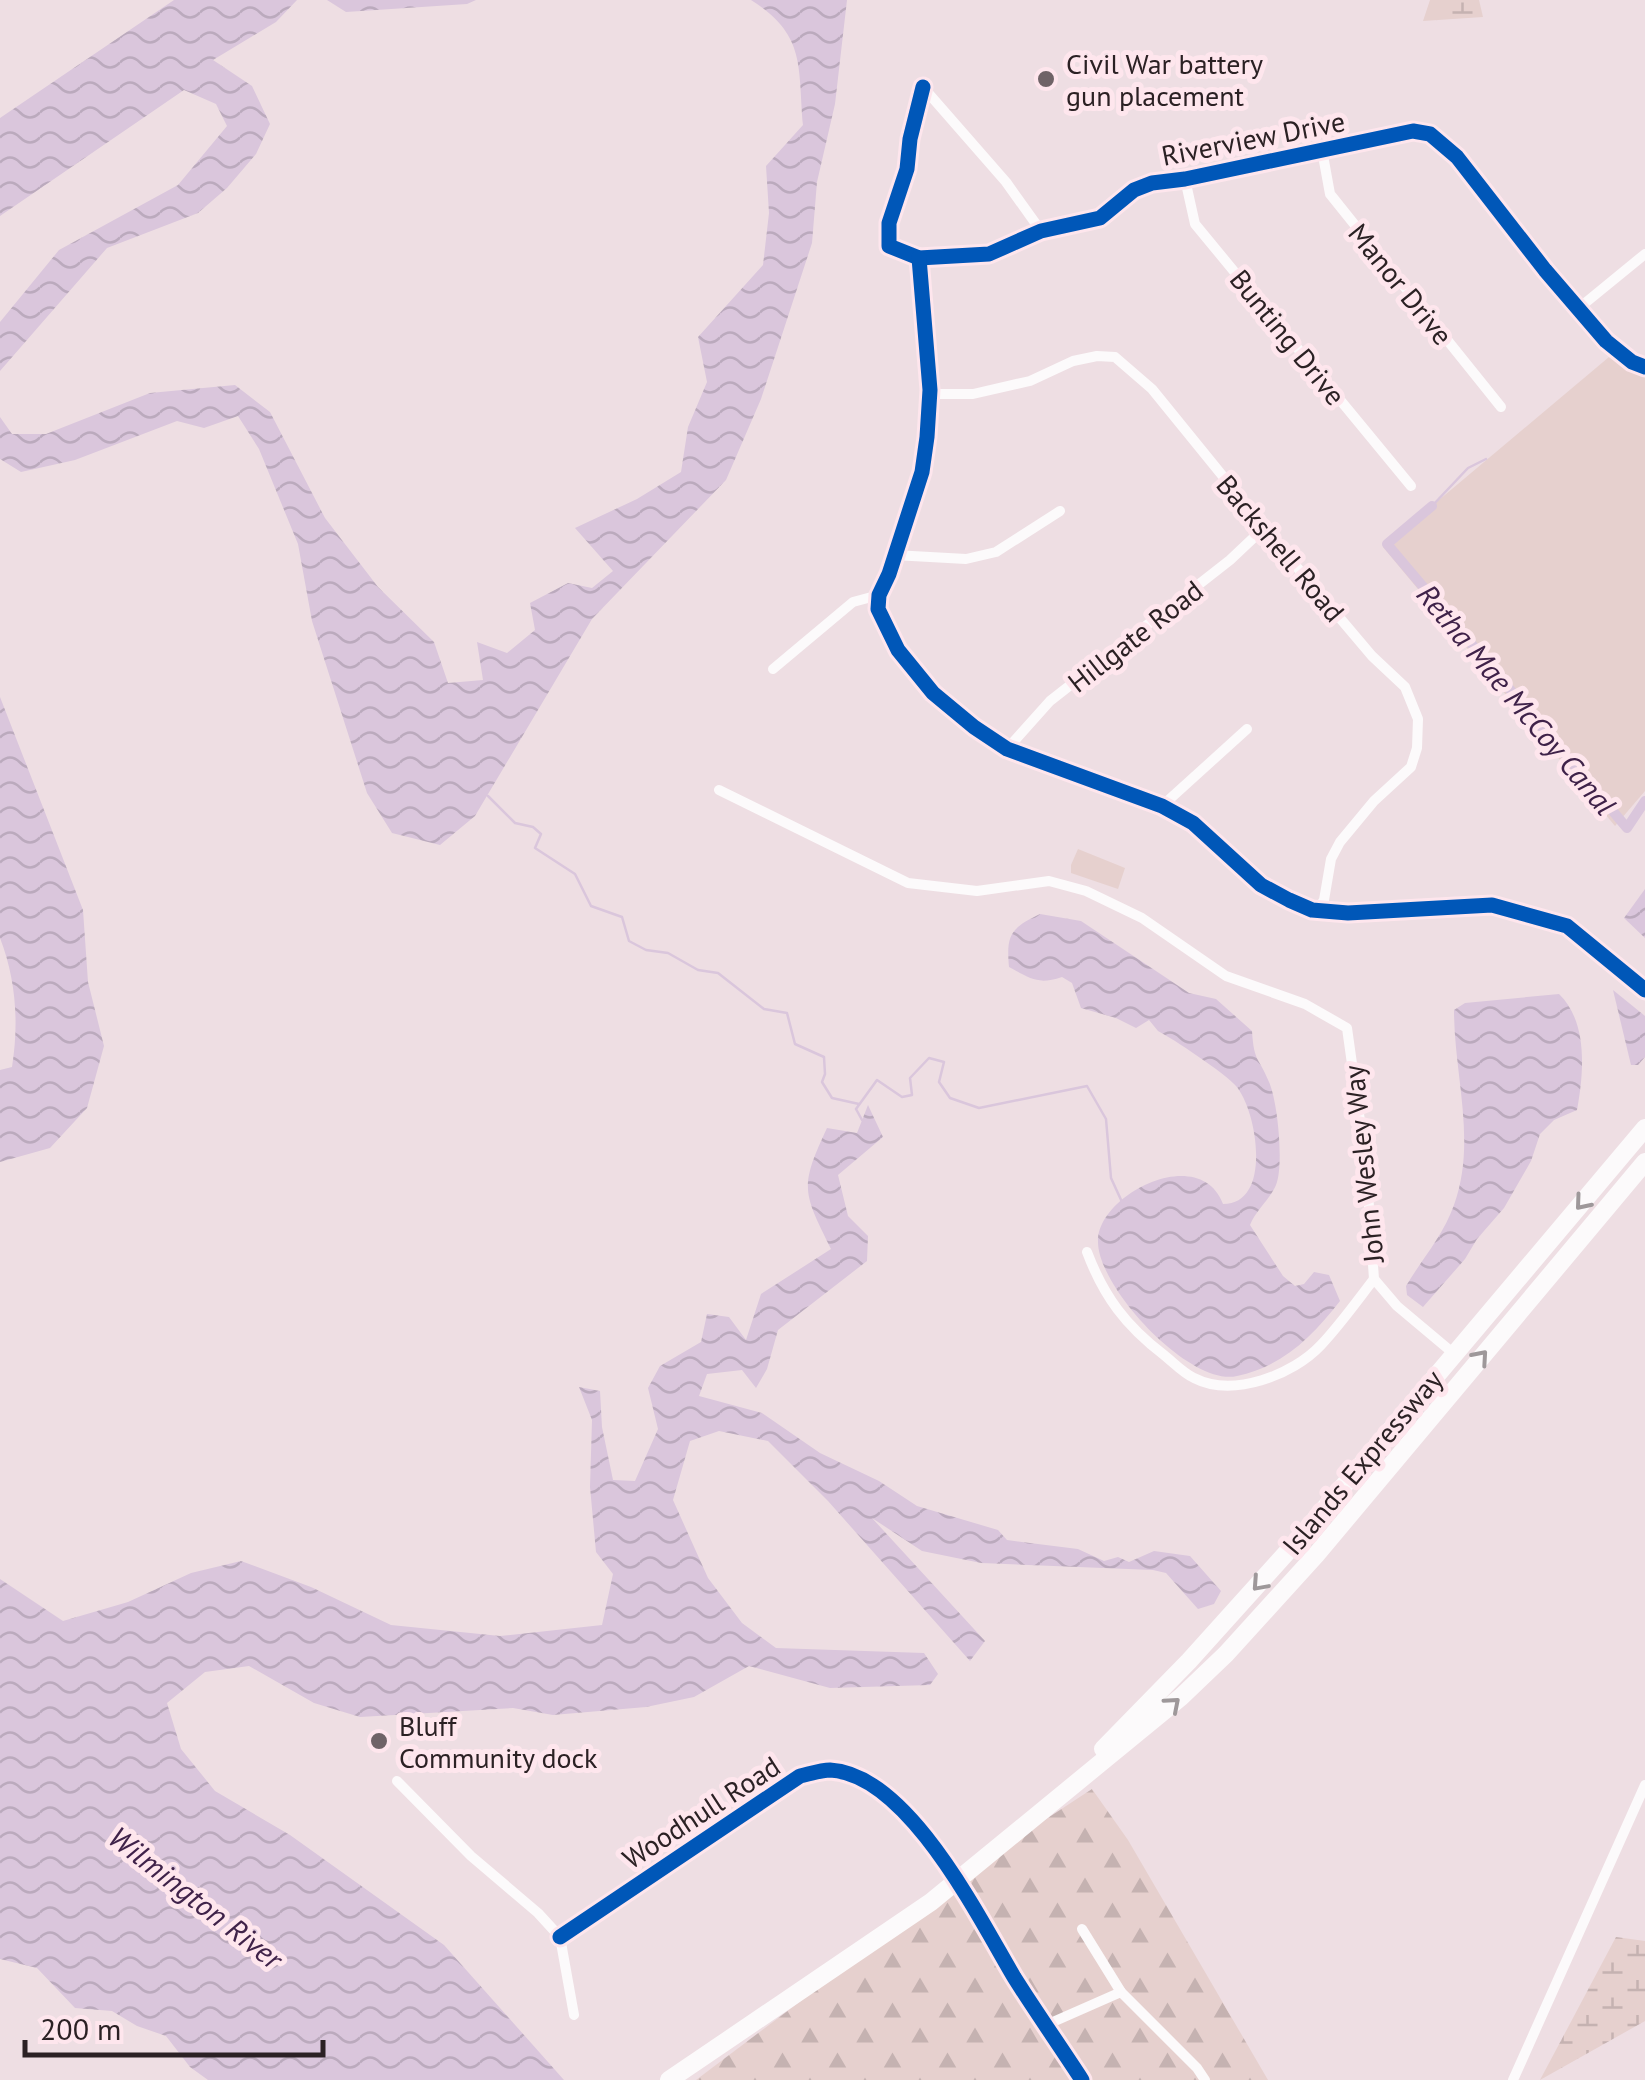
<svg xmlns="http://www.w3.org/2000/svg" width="1645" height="2080" font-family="'PT Sans',sans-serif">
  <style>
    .green { fill: #e6d0ce }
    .forest { fill: url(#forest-firs) }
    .wetland { fill: url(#wetland-marsh) }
    .water { fill: url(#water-waves) }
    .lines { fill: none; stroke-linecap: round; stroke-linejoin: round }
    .stream { stroke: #dac6dc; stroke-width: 2.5 }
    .canal { stroke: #dac6dc; stroke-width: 10 }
    .street { stroke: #fcfafb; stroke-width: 10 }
    .primary { stroke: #fcfafb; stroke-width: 18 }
    .cycleway-casing { stroke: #fee6ed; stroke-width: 21 }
    .cycleway { stroke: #0057b8; stroke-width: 15 }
    .oneway { stroke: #9e989a }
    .poi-dot { fill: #6f6367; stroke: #fee6ed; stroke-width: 4 }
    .labels { text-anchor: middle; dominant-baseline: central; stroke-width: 10; stroke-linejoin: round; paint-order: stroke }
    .poi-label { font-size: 28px; fill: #2b2124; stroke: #fee6ed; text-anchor: start }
    .street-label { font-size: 28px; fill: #2b2124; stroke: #fee6ed }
    .water-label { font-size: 30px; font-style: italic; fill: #3f2249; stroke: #fee6ed }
  </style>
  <defs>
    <pattern id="forest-firs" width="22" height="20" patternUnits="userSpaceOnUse" patternTransform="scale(2.5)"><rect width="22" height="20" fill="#e6d0ce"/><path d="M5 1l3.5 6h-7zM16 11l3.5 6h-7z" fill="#c5b2b1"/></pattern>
    <pattern id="wetland-marsh" width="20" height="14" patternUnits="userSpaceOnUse" patternTransform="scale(2.5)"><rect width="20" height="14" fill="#e6d0ce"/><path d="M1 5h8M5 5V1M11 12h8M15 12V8" fill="none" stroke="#c5b2b1"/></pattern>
    <pattern id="water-waves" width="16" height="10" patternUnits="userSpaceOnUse" patternTransform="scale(2.5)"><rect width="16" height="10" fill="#dac6dc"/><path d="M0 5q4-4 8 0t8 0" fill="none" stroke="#bbaabd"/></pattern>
  </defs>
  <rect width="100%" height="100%" fill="#eedee3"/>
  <!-- green -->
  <g class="green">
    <path d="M1609 357 1645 375V791L1615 826 1383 547Z"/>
    <path d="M1078 849 1125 868 1118 889 1071 873V865Z"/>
  </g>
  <!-- forest -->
  <path class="forest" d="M1092 1789 1128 1840 1268 2080H696L1014 1840Z"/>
  <!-- wetland -->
  <g class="wetland">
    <path d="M1430 0H1479L1483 17 1423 21Z"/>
    <path d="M1616 1937 1645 1941V2021L1540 2080Z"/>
  </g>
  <!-- water -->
  <g class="water">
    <path d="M174 0H297L276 22 213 60 252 86 270 124 256 154 227 188 198 213 107 248 0 371V322L59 250 178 185 227 126 216 104 184 90 0 216V118Z"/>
    <path d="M327 0H476L467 4 346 12Z"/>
    <path d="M751 0H847L835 104 817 182 812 243 761 399 726 480 592 619 475 816 440 845 392 833 367 793 312 621 298 544 259 449 238 416 204 428 177 421 75 460 21 472 0 459V417L12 434H46L150 393 235 385 270 412 325 518 378 587 434 642 448 683 483 680 477 642 507 653 535 630 530 603 568 583 592 588 613 571 575 528 637 499 681 472 688 427 707 382 698 337 763 265 769 213 766 166 803 125C798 66 806 35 751 0Z"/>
    <path d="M0 697 83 910 88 982 104 1046 87 1108 50 1148 0 1162V1070L12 1067C19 1023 16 979 0 938Z"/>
    <path d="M1645 889V938L1624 918Z"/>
    <path d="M1040 914 1081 921 1189 993 1216 999 1252 1031C1254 1063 1259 1057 1269 1082 1278 1102 1284 1166 1276 1185 1270 1199 1256 1210 1250 1225L1283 1276 1295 1286 1304 1284 1314 1272 1329 1275 1340 1301C1312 1337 1283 1366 1237 1376 1190 1387 1097 1287 1098 1241 1098 1194 1200 1143 1223 1204 1273 1204 1257 1110 1236 1086 1226 1074 1172 1038 1158 1031L1149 1020 1136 1028 1116 1018 1081 1008 1072 983 1062 977C1038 985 1031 979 1009 967 1006 934 1011 928 1040 914Z"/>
    <path d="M1613 990 1645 1016V1057L1638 1065H1631Z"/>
    <path d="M1559 994C1588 1022 1584 1072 1577 1110L1554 1120 1540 1134 1531 1161 1504 1208 1477 1239 1465 1259 1423 1307 1407 1295 1406 1286C1422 1259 1443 1236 1454 1205 1477 1141 1454 1076 1454 1010L1465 1003Z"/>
    <path d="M868 1105 883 1137 838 1175 848 1216 868 1236 867 1261 778 1330 767 1369 756 1388 742 1370 707 1374 699 1396 762 1413 820 1453 879 1481 917 1506 998 1530 1007 1540 1078 1549 1104 1561 1118 1557 1129 1562 1154 1551 1190 1556 1221 1591 1214 1604 1198 1609 1166 1573 1153 1570 981 1563 922 1551 872 1518 985 1641 970 1661 828 1501 768 1441 719 1431 690 1441 673 1500 708 1578 742 1623 776 1648 924 1653 938 1674 930 1685 830 1688 749 1666 694 1697 646 1707 553 1715 513 1708 360 1717 314 1703 249 1666 205 1672 167 1703 181 1749 215 1791 290 1835 444 1945 564 2080H208L190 2067 166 2036 137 2026 112 2011 75 2008 37 1968 0 1959V1579L63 1621 128 1602 191 1573 241 1561 311 1587 391 1625 500 1636 602 1625 613 1574 596 1552 590 1487 592 1420 579 1387 600 1391 602 1427 613 1480 635 1481 658 1429 648 1388 660 1366 701 1342 707 1314 729 1317 746 1340 761 1294 831 1249C803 1192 799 1188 827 1128L857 1133Z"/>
  </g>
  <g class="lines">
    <!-- stream -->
    <g class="stream">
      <path d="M1432 506 1468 468 1486 459"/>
      <path d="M488 796 515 823 533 827 541 834 535 848 575 874 591 906 622 917 629 941 646 950 668 953 698 970 718 973 764 1009 787 1013 795 1044 824 1057 825 1074 822 1082 832 1098 859 1104"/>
      <path d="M862 1120 856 1109 877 1080 902 1097 912 1095 910 1078 929 1058 944 1062 939 1082 950 1098 979 1108 1087 1086 1106 1119 1111 1178 1122 1202"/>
    </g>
    <!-- canal -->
    <path class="canal" d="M1432 506 1387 544 1627 828 1645 801"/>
    <!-- street -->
    <g class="street">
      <path d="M923 87 910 139 907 169 889 223V246L919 258 989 254 1041 231 1100 218 1134 190 1152 183 1185 179 1413 131 1430 134 1457 157 1545 270 1606 341 1632 362 1645 367"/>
      <path d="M923 87 1006 182 1041 231"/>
      <path d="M1322 150 1330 194 1501 407"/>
      <path d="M1185 179 1195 224 1411 486"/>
      <path d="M919 258 930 390 927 437 922 472 889 574 879 595 878 609 898 650 933 693 974 727 1007 749 1162 806 1193 823 1261 885 1289 900 1312 910 1348 913 1492 905 1567 926 1645 990"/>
      <path d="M1579 308 1645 254"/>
      <path d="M929 394H973L1030 381 1073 361 1097 356 1115 357 1152 389 1295 565 1372 656 1405 687 1418 719 1417 748 1411 767 1374 801 1340 842 1331 859 1324 900 1318 909"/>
      <path d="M894 555 966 559 996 552 1060 511"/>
      <path d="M773 669 853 602 879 595"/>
      <path d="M1007 749 1050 701 1230 560 1266 526"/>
      <path d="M719 790 908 883 977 891 1049 881 1086 891 1142 918 1226 976 1305 1004 1347 1028 1366 1164 1374 1279 1397 1306 1453 1353"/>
      <path d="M1162 806 1247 729"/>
      <path d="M1087 1252C1104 1297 1126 1326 1164 1355 1174 1363 1183 1373 1194 1378 1233 1398 1293 1375 1321 1345 1340 1325 1357 1301 1374 1279"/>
      <path d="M397 1781 471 1856 538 1913 560 1937 574 2015"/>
      <path d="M1082 1929 1121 1992 1197 2068 1205 2080"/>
      <path d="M560 1937 800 1776C809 1774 821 1770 830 1770 908 1774 979 1918 1014 1977 1036 2012 1060 2046 1082 2080"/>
      <path d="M1046 2025 1121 1992"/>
      <path d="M1513 2080 1645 1785"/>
    </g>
    <!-- primary -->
    <g class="primary">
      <path d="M1103 1749 1189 1661 1298 1540 1645 1128"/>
      <path d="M669 2080 931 1902 1181 1697 1226 1654 1316 1555 1645 1162"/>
    </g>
    <!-- cycleway casing -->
    <g class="cycleway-casing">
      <g id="cycleway">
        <path d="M923 87 910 139 907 169 889 223V246L919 258 989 254 1041 231 1100 218 1134 190 1152 183 1185 179 1413 131 1430 134 1457 157 1545 270 1606 341 1632 362 1645 367"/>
        <path d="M919 258 930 390 927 437 922 472 889 574 879 595 878 609 898 650 933 693 974 727 1007 749 1162 806 1193 823 1261 885 1289 900 1312 910 1348 913 1492 905 1567 926 1645 990"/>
        <path d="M560 1937 800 1776C809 1774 821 1770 830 1770 908 1774 979 1918 1014 1977 1036 2012 1060 2046 1082 2080"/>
      </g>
    </g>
    <!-- cycleway -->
    <use href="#cycleway" class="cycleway"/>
  </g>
  <!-- one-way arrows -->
  <defs><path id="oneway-chevron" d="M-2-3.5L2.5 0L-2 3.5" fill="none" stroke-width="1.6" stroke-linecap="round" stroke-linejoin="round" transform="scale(2.5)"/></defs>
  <g class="oneway">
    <use href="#oneway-chevron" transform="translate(1582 1203) rotate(130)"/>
    <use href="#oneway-chevron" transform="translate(1481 1357) rotate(-49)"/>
    <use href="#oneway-chevron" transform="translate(1259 1584) rotate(132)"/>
    <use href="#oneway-chevron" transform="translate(1173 1704) rotate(-41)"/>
  </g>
  <!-- markers -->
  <g class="poi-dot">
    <circle cx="1046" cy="79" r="10"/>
    <circle cx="379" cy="1741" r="10"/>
  </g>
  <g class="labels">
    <!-- poi labels -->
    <g class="poi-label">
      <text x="1066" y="63">Civil War battery<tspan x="1066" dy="32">gun placement</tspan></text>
      <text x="399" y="1725">Bluff<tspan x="399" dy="32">Community dock</tspan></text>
    </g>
    <!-- street labels -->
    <g class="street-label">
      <text transform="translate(1253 138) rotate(-11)">Riverview Drive</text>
      <text transform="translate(1401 284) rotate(51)">Manor Drive</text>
      <text transform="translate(1288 337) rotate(51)">Bunting Drive</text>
      <text transform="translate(1281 548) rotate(50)">Backshell Road</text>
      <text transform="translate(1135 636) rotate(-38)">Hillgate Road</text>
      <text transform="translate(1363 1164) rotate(-96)">John Wesley Way</text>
      <text transform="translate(1362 1462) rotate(-50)">Islands Expressway</text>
      <text transform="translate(701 1812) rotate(-33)">Woodhull Road</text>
    </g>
    <!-- water labels -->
    <g class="water-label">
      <text transform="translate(1517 699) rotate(50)">Retha Mae McCoy Canal</text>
      <text transform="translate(196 1897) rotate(38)">Wilmington River</text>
    </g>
  </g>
  <!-- scale -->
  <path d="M25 2040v15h298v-15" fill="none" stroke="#2b2124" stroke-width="5"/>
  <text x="40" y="2040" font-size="30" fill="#2b2124" stroke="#fee6ed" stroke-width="8" paint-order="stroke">200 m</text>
</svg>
